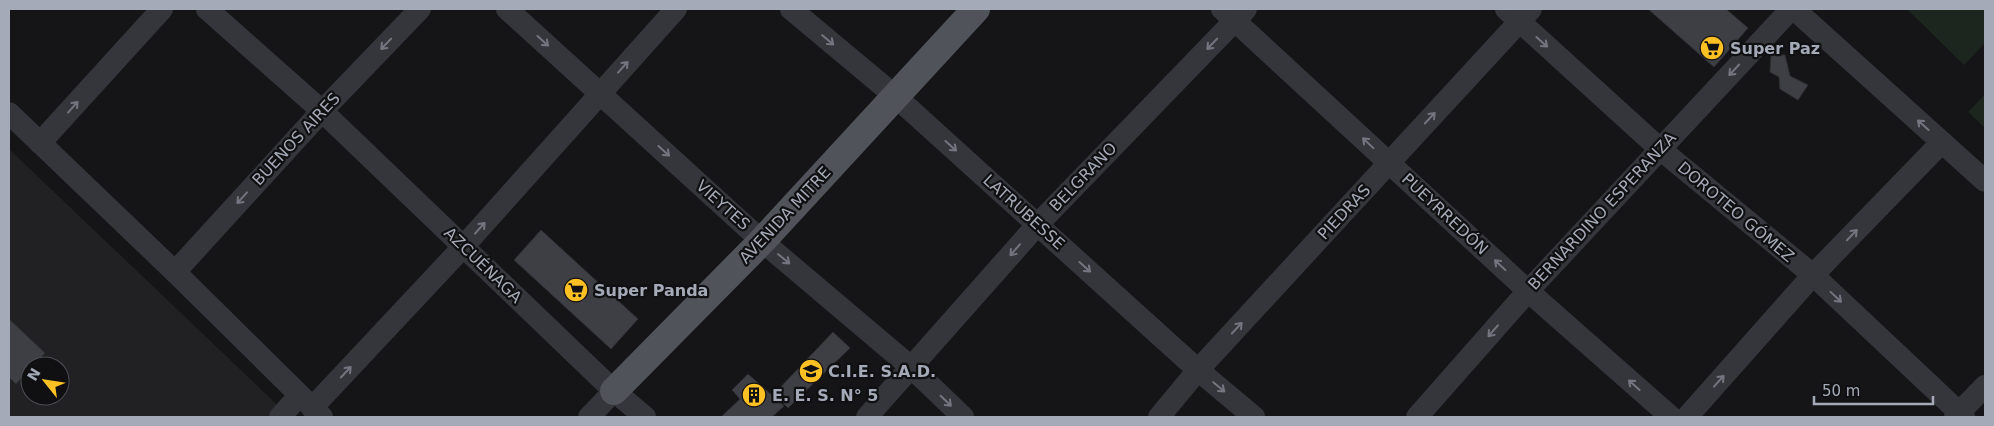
<svg xmlns="http://www.w3.org/2000/svg" width="1994" height="426" font-family="'DejaVu Sans',sans-serif">
  <style>
    .built { fill: #212124; fill-rule: evenodd }
    .green { fill: #1c251e }
    .building { fill: #3e3f44; stroke: #2f2e33 }
    .lines { fill: none; stroke-linecap: round; stroke-linejoin: round }
    .minor { stroke: #35363c; stroke-width: 22 }
    .major { stroke: #51535b; stroke-width: 28 }
    .oneway { stroke: #737680 }
    .labels { text-anchor: middle; dominant-baseline: central; stroke-width: 4.5; stroke-linejoin: round; paint-order: stroke }
    .poi-label { font-size: 16px; font-weight: bold; fill: #a5aab8; stroke: #101012; text-anchor: start }
    .street-label { font-size: 16px; fill: #a5aab8; stroke: #101012 }
  </style>
  <rect width="100%" height="100%" fill="#151517"/>
  <!-- built -->
  <path class="built" d="M9 149 290 417H9ZM30 366H60V396H30Z"/>
  <!-- green -->
  <g class="green">
    <path d="M1907 9H1985V43L1964 65Z"/>
    <path d="M1985 94V128L1968 112Z"/>
  </g>
  <!-- building -->
  <g class="building">
    <path d="M1648 9H1726L1748 28 1714 67Z"/>
    <path d="M1771 55H1785L1790 76 1808 85 1798 100 1780 89 1779 77 1770 72Z"/>
    <path d="M541 230 638 319 611 349 514 260Z"/>
    <path d="M9 319 45 353 32 366H30V368L16 384 9 377Z"/>
    <path d="M833 332 850 348 788 408 774 394Z"/>
    <path d="M748 374 784 406 772 417H721L740 399 732 390Z"/>
  </g>
  <g class="lines">
    <!-- minor -->
    <g class="minor">
      <path d="M207 9 322 111 614 391 645 417"/>
      <path d="M507 9 762 241 912 368 963 417"/>
      <path d="M791 9 895 96 1198 370 1254 417"/>
      <path d="M1222 9 1528 291 1671 417"/>
      <path d="M1506 9 1660 149 1813 275 1964 417"/>
      <path d="M1794 9 1985 181"/>
      <path d="M9 113 175 272 322 417"/>
      <path d="M40 143 162 9"/>
      <path d="M175 272 322 111 420 9"/>
      <path d="M312 408 463 247 676 9"/>
      <path d="M280 417 299 396"/>
      <path d="M589 417 614 391"/>
      <path d="M867 417 1038 224 1246 9"/>
      <path d="M1159 417 1198 370 1531 9"/>
      <path d="M1417 417 1528 291 1791 9"/>
      <path d="M1687 417 1813 275 1942 142"/>
      <path d="M1955 417 1985 386"/>
    </g>
    <!-- major -->
    <path class="major" d="M614 391 762 241 976 9"/>
  </g>
  <!-- one-way arrows -->
  <defs><path id="oneway-shaft" d="M-6 0H5M1.5-3L5.5 0L1.5 3" fill="none" stroke-width="1.6" stroke-linecap="round" stroke-linejoin="round" transform="scale(1.25)"/></defs>
  <g class="oneway">
    <use href="#oneway-shaft" transform="translate(828 40) rotate(40)"/>
    <use href="#oneway-shaft" transform="translate(543 41) rotate(42)"/>
    <use href="#oneway-shaft" transform="translate(1542 42) rotate(42)"/>
    <use href="#oneway-shaft" transform="translate(386 44) rotate(134)"/>
    <use href="#oneway-shaft" transform="translate(1212 44) rotate(134)"/>
    <use href="#oneway-shaft" transform="translate(623 67) rotate(-48)"/>
    <use href="#oneway-shaft" transform="translate(1734 70) rotate(133)"/>
    <use href="#oneway-shaft" transform="translate(73 107) rotate(-48)"/>
    <use href="#oneway-shaft" transform="translate(1430 118) rotate(-47)"/>
    <use href="#oneway-shaft" transform="translate(1923 125) rotate(-138)"/>
    <use href="#oneway-shaft" transform="translate(1368 143) rotate(-137)"/>
    <use href="#oneway-shaft" transform="translate(951 146) rotate(42)"/>
    <use href="#oneway-shaft" transform="translate(664 151) rotate(42)"/>
    <use href="#oneway-shaft" transform="translate(242 198) rotate(132)"/>
    <use href="#oneway-shaft" transform="translate(480 228) rotate(-48)"/>
    <use href="#oneway-shaft" transform="translate(1852 235) rotate(-46)"/>
    <use href="#oneway-shaft" transform="translate(1015 250) rotate(131)"/>
    <use href="#oneway-shaft" transform="translate(784 259) rotate(40)"/>
    <use href="#oneway-shaft" transform="translate(1500 265) rotate(-137)"/>
    <use href="#oneway-shaft" transform="translate(1085 267) rotate(42)"/>
    <use href="#oneway-shaft" transform="translate(1836 297) rotate(43)"/>
    <use href="#oneway-shaft" transform="translate(1237 328) rotate(-47)"/>
    <use href="#oneway-shaft" transform="translate(1493 331) rotate(131)"/>
    <use href="#oneway-shaft" transform="translate(346 372) rotate(-47)"/>
    <use href="#oneway-shaft" transform="translate(1719 381) rotate(-48)"/>
    <use href="#oneway-shaft" transform="translate(1634 385) rotate(-138)"/>
    <use href="#oneway-shaft" transform="translate(1219 387) rotate(40)"/>
    <use href="#oneway-shaft" transform="translate(946 401) rotate(44)"/>
  </g>
  <!-- icons -->
  <defs>
    <g id="supermarket-disc" transform="scale(1.25)"><circle r="9.5" fill="#ffc024" stroke="#101012"/><path d="M-6-5.5h2.5l.6 2H6L4.5 2H-2.5L-4.4-4H-6ZM-1.5 3.2a1.3 1.3 0 1 0 .1 0ZM3 3.2a1.3 1.3 0 1 0 .1 0Z" fill="#111"/></g>
    <g id="school-disc" transform="scale(1.25)"><circle r="9.5" fill="#ffc024" stroke="#101012"/><path d="M0-5L7-2L0 1L-7-2ZM-4 1L0 2.5L4 1V4Q0 6-4 4Z" fill="#111"/></g>
    <g id="building-disc" transform="scale(1.25)"><circle r="9.5" fill="#ffc024" stroke="#101012"/><path d="M-4-6H4V6H1V3H-1V6H-4ZM-2.5-4.3h1.7v1.8h-1.7ZM.8-4.3h1.7v1.8H.8ZM-2.5-1h1.7V.8h-1.7ZM.8-1h1.7V.8H.8Z" fill="#111"/></g>
  </defs>
  <g fill-rule="evenodd">
    <use href="#supermarket-disc" x="1712" y="48"/>
    <use href="#supermarket-disc" x="576" y="290"/>
    <use href="#school-disc" x="811" y="371"/>
    <use href="#building-disc" x="754" y="395"/>
  </g>
  <g class="labels">
    <!-- poi labels -->
    <g class="poi-label">
      <text x="1730" y="48">Super Paz</text>
      <text x="594" y="290">Super Panda</text>
      <text x="828" y="371">C.I.E. S.A.D.</text>
      <text x="772" y="395">E. E. S. N° 5</text>
    </g>
    <!-- street labels -->
    <g class="street-label">
      <text transform="translate(296 139) rotate(-47)">BUENOS AIRES</text>
      <text transform="translate(1083 177) rotate(-46)">BELGRANO</text>
      <text transform="translate(723 205) rotate(42)">VIEYTES</text>
      <text transform="translate(1602 211) rotate(-47)">BERNARDINO ESPERANZA</text>
      <text transform="translate(1024 212) rotate(42)">LATRUBESSE</text>
      <text transform="translate(1344 212) rotate(-47)">PIEDRAS</text>
      <text transform="translate(1736 212) rotate(40)">DOROTEO GÓMEZ</text>
      <text transform="translate(1445 214) rotate(43)">PUEYRREDÓN</text>
      <text transform="translate(785 215) rotate(-47)">AVENIDA MITRE</text>
      <text transform="translate(483 265) rotate(44)">AZCUÉNAGA</text>
    </g>
  </g>
  <!-- border -->
  <rect width="1994" height="426" fill="none" stroke="#a5aab8" stroke-width="20"/>
  <!-- north arrow -->
  <g transform="translate(45 381) rotate(300)"><circle r="24" fill="#101012" stroke="#4c4e54"/>
  <path d="M0-4L9 19L0 12L-9 19Z" fill="#ffc024"/>
  <text y="-8" font-size="14" font-weight="bold" text-anchor="middle" fill="#a5aab8">N</text>
  </g>
  <!-- scale -->
  <path d="M1814 396v8h119v-8" fill="none" stroke="#a5aab8" stroke-width="2.5"/>
  <text x="1822" y="396" font-size="15" fill="#a5aab8" stroke="#101012" stroke-width="4" paint-order="stroke">50 m</text>
</svg>
